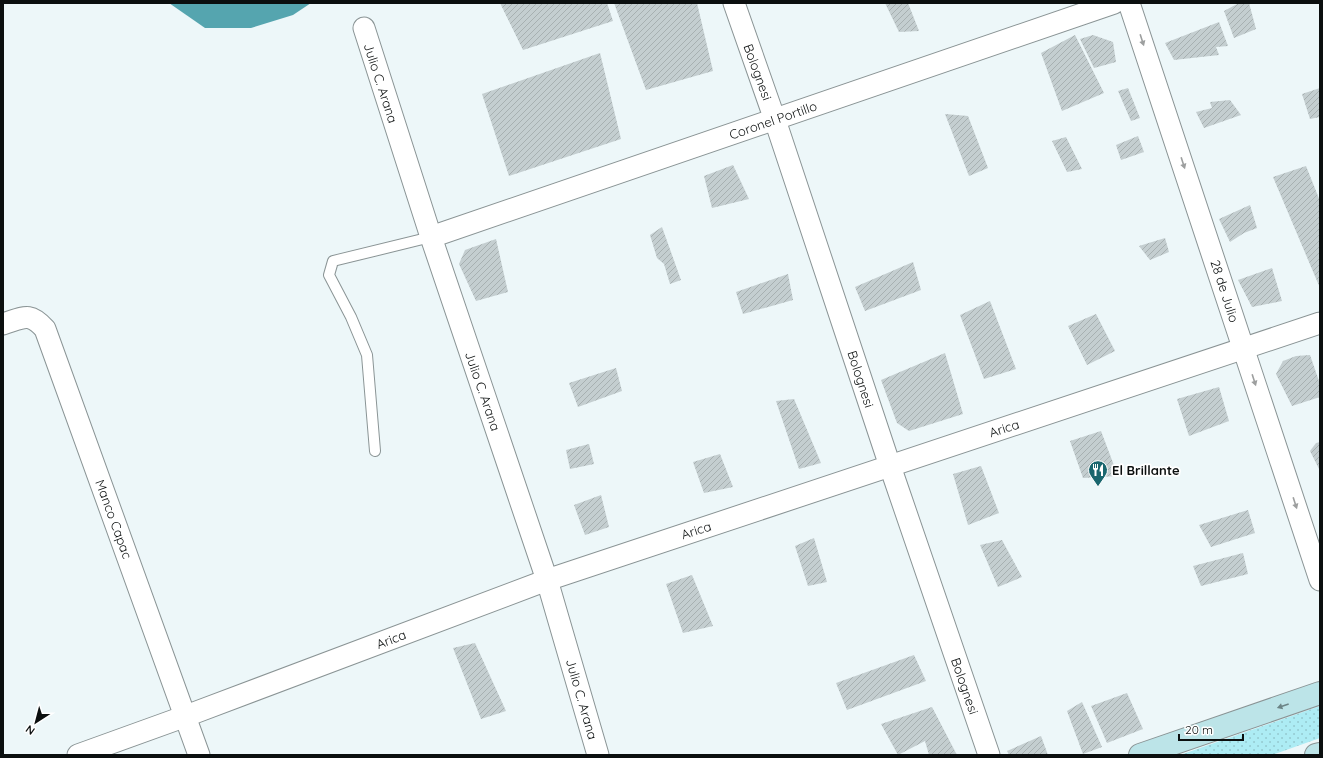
<svg xmlns="http://www.w3.org/2000/svg" width="1323" height="758" font-family="Quicksand,sans-serif">
  <style>
    .grass { fill: url(#grass-dots) }
    .water { fill: #55a5af }
    .building { fill: url(#building-hatch) }
    .lines { fill: none; stroke-linecap: round; stroke-linejoin: round }
    .service-casing { stroke: #8a9495; stroke-width: 12 }
    .minor-casing { stroke: #8a9495; stroke-width: 23 }
    .secondary-casing { stroke: #8a9495; stroke-width: 24 }
    .service { stroke: #fff; stroke-width: 10 }
    .minor { stroke: #fff; stroke-width: 21 }
    .secondary { stroke: #bce4e8; stroke-width: 22 }
    .oneway { fill: #9d9f9f }
    .oneway2 { fill: #6c8486 }
    .labels { text-anchor: middle; dominant-baseline: central; stroke-width: 3.5; stroke-linejoin: round; paint-order: stroke }
    .street-label { font-size: 13px; fill: #0b0f0f; stroke: #fff }
    .poi-label { font-size: 13px; font-weight: bold; fill: #0b0f0f; stroke: #fff; text-anchor: start }
  </style>
  <defs>
    <pattern id="grass-dots" width="8" height="8" patternUnits="userSpaceOnUse"><rect width="8" height="8" fill="#adecf4"/><path d="M2 2h.1M6 6h.1" fill="none" stroke="#94c9d0" stroke-width="1.8" stroke-linecap="round"/></pattern>
    <pattern id="building-hatch" width="6" height="6" patternUnits="userSpaceOnUse"><rect width="6" height="6" fill="#c4ced0"/><path d="M-1 1l2-2M0 6l6-6M5 7l2-2" fill="none" stroke="#a7b0b1"/></pattern>
  </defs>
  <rect width="100%" height="100%" fill="#edf7f9"/>
  <!-- grass -->
  <path class="grass" d="M1320 706V738L1272 755H1180Z"/>
  <!-- water -->
  <path class="water" d="M169 3H311L293 15 251 28H205Z"/>
  <!-- building -->
  <g class="building">
    <path d="M500 3H607L613 21 523 50Z"/>
    <path d="M614 3H697L713 71 646 90Z"/>
    <path d="M885 3H908L919 31 899 32Z"/>
    <path d="M1239 3H1249L1256 29 1234 38 1224 11Z"/>
    <path d="M1219 22 1228 46 1216 47 1219 55 1174 60 1165 43Z"/>
    <path d="M1075 35 1104 93 1062 111 1041 53Z"/>
    <path d="M1093 35 1113 42 1116 62 1094 68 1080 39Z"/>
    <path d="M600 53 621 139 509 176 482 94Z"/>
    <path d="M1128 88 1140 118 1131 121 1118 91Z"/>
    <path d="M1320 88V117L1310 119 1302 94Z"/>
    <path d="M1230 100 1241 115 1204 128 1196 112 1212 108 1210 102Z"/>
    <path d="M945 114 968 116 988 168 969 176Z"/>
    <path d="M1138 136 1144 152 1121 160 1116 145Z"/>
    <path d="M1066 137 1082 169 1067 172 1052 141Z"/>
    <path d="M733 165 749 199 712 208 704 176Z"/>
    <path d="M1306 166 1320 201V288L1273 177Z"/>
    <path d="M1250 205 1257 228 1244 233 1230 242 1219 219Z"/>
    <path d="M662 227 681 280 670 284 664 264 657 258 650 235Z"/>
    <path d="M1165 238 1169 252 1150 260 1139 246Z"/>
    <path d="M496 239 508 292 476 301 459 264 465 250Z"/>
    <path d="M913 262 921 290 865 311 855 287Z"/>
    <path d="M1272 268 1282 301 1252 307 1238 280Z"/>
    <path d="M788 274 793 300 743 314 736 292Z"/>
    <path d="M990 301 1016 369 984 379 960 315Z"/>
    <path d="M1096 314 1115 351 1087 365 1068 326Z"/>
    <path d="M945 353 963 414 909 431 897 423 881 380Z"/>
    <path d="M1310 355 1320 384V397L1292 406 1276 374 1283 361 1296 356Z"/>
    <path d="M616 368 622 391 578 407 569 383Z"/>
    <path d="M1219 387 1229 421 1189 436 1177 399Z"/>
    <path d="M794 399 821 463 799 469 776 401Z"/>
    <path d="M1101 431 1118 476 1083 478 1070 441Z"/>
    <path d="M1320 442V471L1310 451 1316 443Z"/>
    <path d="M589 444 594 464 570 469 566 450Z"/>
    <path d="M720 454 733 487 704 493 693 462Z"/>
    <path d="M981 466 999 513 968 525 953 474Z"/>
    <path d="M601 495 609 527 585 535 574 505Z"/>
    <path d="M1248 510 1255 533 1211 547 1199 525Z"/>
    <path d="M814 538 827 582 808 586 795 546Z"/>
    <path d="M1002 540 1022 577 998 587 980 545Z"/>
    <path d="M1243 553 1248 574 1201 586 1193 566Z"/>
    <path d="M692 575 713 626 683 633 666 584Z"/>
    <path d="M475 643 506 711 481 719 453 648Z"/>
    <path d="M914 655 926 681 847 710 836 683Z"/>
    <path d="M1127 693 1143 729 1107 743 1091 706Z"/>
    <path d="M1082 702 1102 747 1083 754 1067 711Z"/>
    <path d="M932 707 957 755H929L925 741 898 755 881 724Z"/>
    <path d="M1041 736 1048 755H1009L1007 751Z"/>
  </g>
  <g class="lines">
    <!-- service casing -->
    <g class="service-casing">
      <path id="service" d="M375 451 367 355 351 317 329 275 333 261 431 237"/>
    </g>
    <!-- minor casing -->
    <g class="minor-casing">
      <g id="minor">
        <path d="M734 3 775 120 890 466 989 755"/>
        <path d="M1129 3 1320 580"/>
        <path d="M364 28 431 237 547 580 598 755"/>
        <path d="M431 237 1114 3"/>
        <path d="M3 324C23 318 29 311 45 329L199 755"/>
        <path d="M78 755 186 716 547 580 1320 323"/>
      </g>
    </g>
    <!-- secondary casing -->
    <g class="secondary-casing">
      <g id="secondary">
        <path d="M1140 755 1320 693"/>
        <path d="M1316 755 1320 754"/>
      </g>
    </g>
    <!-- service -->
    <use href="#service" class="service"/>
    <!-- minor -->
    <use href="#minor" class="minor"/>
    <!-- secondary -->
    <use href="#secondary" class="secondary"/>
  </g>
  <!-- one-way arrows -->
  <defs><path id="oneway-solid" d="M-6-.8H1V-3.2L6.5 0L1 3.2V.8H-6Z"/></defs>
  <g class="oneway">
    <use href="#oneway-solid" transform="translate(1142 40) rotate(72)"/>
    <use href="#oneway-solid" transform="translate(1183 163) rotate(72)"/>
    <use href="#oneway-solid" transform="translate(1254 380) rotate(72)"/>
    <use href="#oneway-solid" transform="translate(1295 503) rotate(72)"/>
  </g>
  <use class="oneway2" href="#oneway-solid" transform="translate(1283 706) rotate(161)"/>
  <!-- icons -->
  <defs>
    <g id="restaurant-pin" transform="scale(1)"><path d="M0 17L-7.5 6A9.5 9.5 0 1 1 7.5 6Z" fill="#19666e" stroke="#fff"/><path d="M-5-6h1v4h1v-4h1v4h1v-4h1v5L-1.5 .5V6h-2V.5L-5-1ZM5-6V6H3V1.5H1.5Q1.5-4 5-6Z" fill="#fff"/></g>
  </defs>
  <g fill-rule="evenodd">
    <use href="#restaurant-pin" x="1098" y="470"/>
  </g>
  <g class="labels">
    <!-- street labels -->
    <g class="street-label">
      <text transform="translate(758 72) rotate(70)">Bolognesi</text>
      <text transform="translate(381 83) rotate(72)">Julio C. Arana</text>
      <text transform="translate(773 120) rotate(-19)">Coronel Portillo</text>
      <text transform="translate(1225 291) rotate(72)">28 de Julio</text>
      <text transform="translate(861 379) rotate(72)">Bolognesi</text>
      <text transform="translate(483 391) rotate(71)">Julio C. Arana</text>
      <text transform="translate(1004 428) rotate(-18)">Arica</text>
      <text transform="translate(114 519) rotate(70)">Manco Capac</text>
      <text transform="translate(696 530) rotate(-18)">Arica</text>
      <text transform="translate(391 639) rotate(-21)">Arica</text>
      <text transform="translate(965 686) rotate(71)">Bolognesi</text>
      <text transform="translate(582 699) rotate(74)">Julio C. Arana</text>
    </g>
    <!-- poi labels -->
    <g class="poi-label">
      <text x="1112" y="470">El Brillante</text>
    </g>
  </g>
  <!-- border -->
  <rect width="1323" height="758" fill="none" stroke="#0b0f0f" stroke-width="8"/>
  <!-- north arrow -->
  <g transform="translate(36 722) rotate(216)" stroke="#ffffff" stroke-width="3" paint-order="stroke">
  <path d="M0-3L7 15L0 10L-7 15Z" fill="#0b0f0f"/>
  <text y="-6" font-size="11" font-weight="bold" text-anchor="middle" fill="#0b0f0f">N</text>
  </g>
  <!-- scale -->
  <path d="M1179 734v6h64v-6" fill="none" stroke="#0b0f0f" stroke-width="2"/>
  <text x="1185" y="734" font-size="12" fill="#0b0f0f" stroke="#ffffff" stroke-width="3" paint-order="stroke">20 m</text>
</svg>
